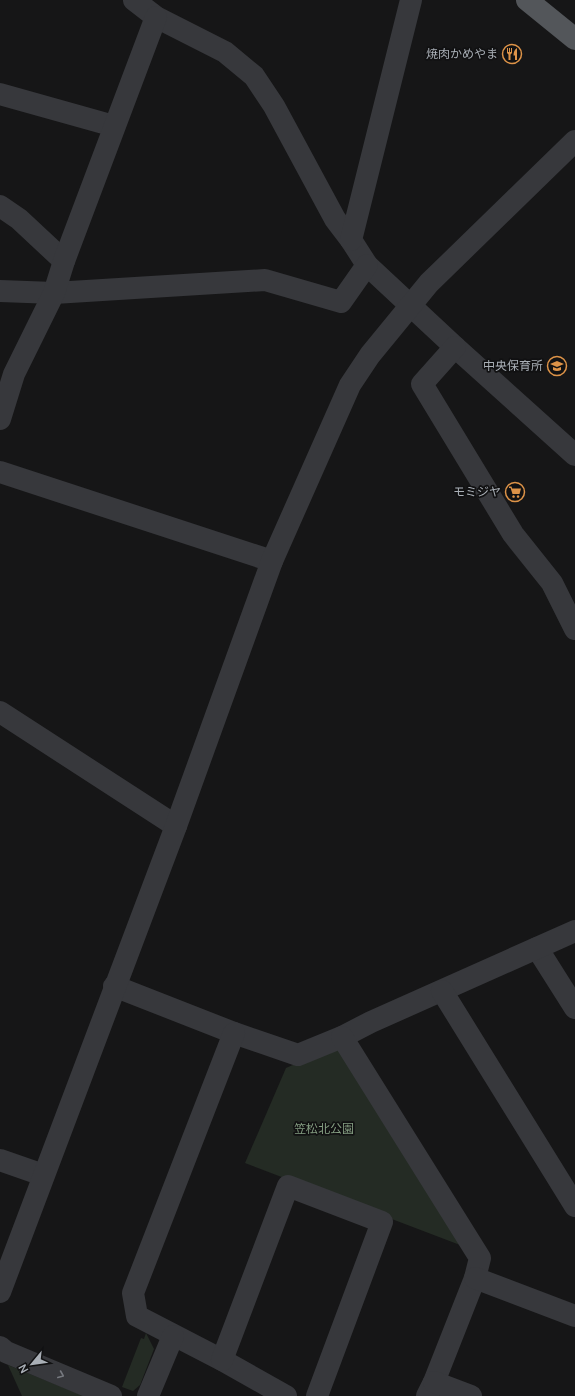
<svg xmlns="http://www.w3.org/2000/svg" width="575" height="1396" font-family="Manrope,'Noto Sans JP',sans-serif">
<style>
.green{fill:#242b24}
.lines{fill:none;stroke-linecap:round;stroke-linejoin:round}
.minor{stroke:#37383c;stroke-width:22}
.tertiary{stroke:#37383c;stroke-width:22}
.primary{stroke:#53565a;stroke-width:22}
.oneway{stroke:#76797f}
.labels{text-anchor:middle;stroke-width:3.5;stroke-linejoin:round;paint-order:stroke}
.poi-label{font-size:12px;fill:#a9afb6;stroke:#111112;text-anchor:end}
.park-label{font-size:12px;fill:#859e82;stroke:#111112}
</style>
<rect width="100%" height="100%" fill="#161617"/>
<!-- green -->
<g class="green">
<path d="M342,1043L460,1245L245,1163L286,1068Z"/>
<path d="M146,1333L154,1349L140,1385L133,1391L122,1387L141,1338L144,1339Z"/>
<path d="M8,1365L84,1396H22Z"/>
</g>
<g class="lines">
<!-- minor -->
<g class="minor">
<path d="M134,0L156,17L225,52L254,76L274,106L335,219L351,240L367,265L455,347L575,455"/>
<path d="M0,94L114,126"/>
<path d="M0,206L19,219L64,261"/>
<path d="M351,240L411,0"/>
<path d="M0,291L54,293L265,280L341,302L367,265"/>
<path d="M455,347L422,384L513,534L552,583L575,629"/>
<path d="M0,419L14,374L54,293L64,261L156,17"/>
<path d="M0,472L272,561"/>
<path d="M0,712L176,826"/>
<path d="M537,948L575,1008"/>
<path d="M114,986L234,1033L298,1055L342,1037L371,1022L575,931"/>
<path d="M442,991L575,1206"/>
<path d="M234,1033L133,1293L137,1316L222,1360L286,1396"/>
<path d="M342,1037L480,1258L475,1278L434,1382L427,1396"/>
<path d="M0,1160L43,1175"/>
<path d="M475,1278L575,1316"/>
<path d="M0,1347L6,1352L111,1396"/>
<path d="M222,1360L288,1186L382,1222L317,1396"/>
<path d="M434,1382L471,1396"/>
<path d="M148,1396L173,1336"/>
</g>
<!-- tertiary -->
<path class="tertiary" d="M0,1292L176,826L272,561L350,385L370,355L429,283L575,141"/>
<!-- primary -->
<path class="primary" d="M527,0L575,39"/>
</g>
<!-- one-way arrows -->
<defs><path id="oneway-chevron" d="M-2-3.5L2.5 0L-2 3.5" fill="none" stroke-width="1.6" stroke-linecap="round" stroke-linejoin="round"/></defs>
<use class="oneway" href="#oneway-chevron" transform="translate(61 1375) rotate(23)"/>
<!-- icons -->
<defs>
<symbol id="restaurant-ring" viewBox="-11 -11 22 22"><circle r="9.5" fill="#111112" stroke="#dd9348" stroke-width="1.5"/><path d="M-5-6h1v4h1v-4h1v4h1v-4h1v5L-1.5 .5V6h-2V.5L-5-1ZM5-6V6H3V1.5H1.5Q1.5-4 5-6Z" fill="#dd9348"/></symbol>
<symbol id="school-ring" viewBox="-11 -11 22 22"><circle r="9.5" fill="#111112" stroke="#dd9348" stroke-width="1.5"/><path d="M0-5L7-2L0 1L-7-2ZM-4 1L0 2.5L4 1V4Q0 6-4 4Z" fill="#dd9348"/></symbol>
<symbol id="supermarket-ring" viewBox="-11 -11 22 22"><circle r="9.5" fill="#111112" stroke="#dd9348" stroke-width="1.5"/><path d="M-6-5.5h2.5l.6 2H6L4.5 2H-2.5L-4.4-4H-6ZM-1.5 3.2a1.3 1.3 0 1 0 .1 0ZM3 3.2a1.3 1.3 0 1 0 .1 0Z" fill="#dd9348"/></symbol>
</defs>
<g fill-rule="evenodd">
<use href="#restaurant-ring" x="501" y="43" width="22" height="22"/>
<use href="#school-ring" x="546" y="355" width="22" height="22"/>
<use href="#supermarket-ring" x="504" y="481" width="22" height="22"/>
</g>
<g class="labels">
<!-- poi labels -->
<g class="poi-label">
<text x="498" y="58">焼肉かめやま</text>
<text x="543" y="370">中央保育所</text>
<text x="501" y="496">モミジヤ</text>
</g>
<!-- park labels -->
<g class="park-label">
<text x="324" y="1133">笠松北公園</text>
</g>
</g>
<!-- north arrow -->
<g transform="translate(32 1364) rotate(241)" stroke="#111112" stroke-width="3" paint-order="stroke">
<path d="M0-3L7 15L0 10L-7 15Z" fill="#a9afb6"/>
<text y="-6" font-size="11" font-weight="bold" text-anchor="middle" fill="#a9afb6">N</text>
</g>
</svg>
